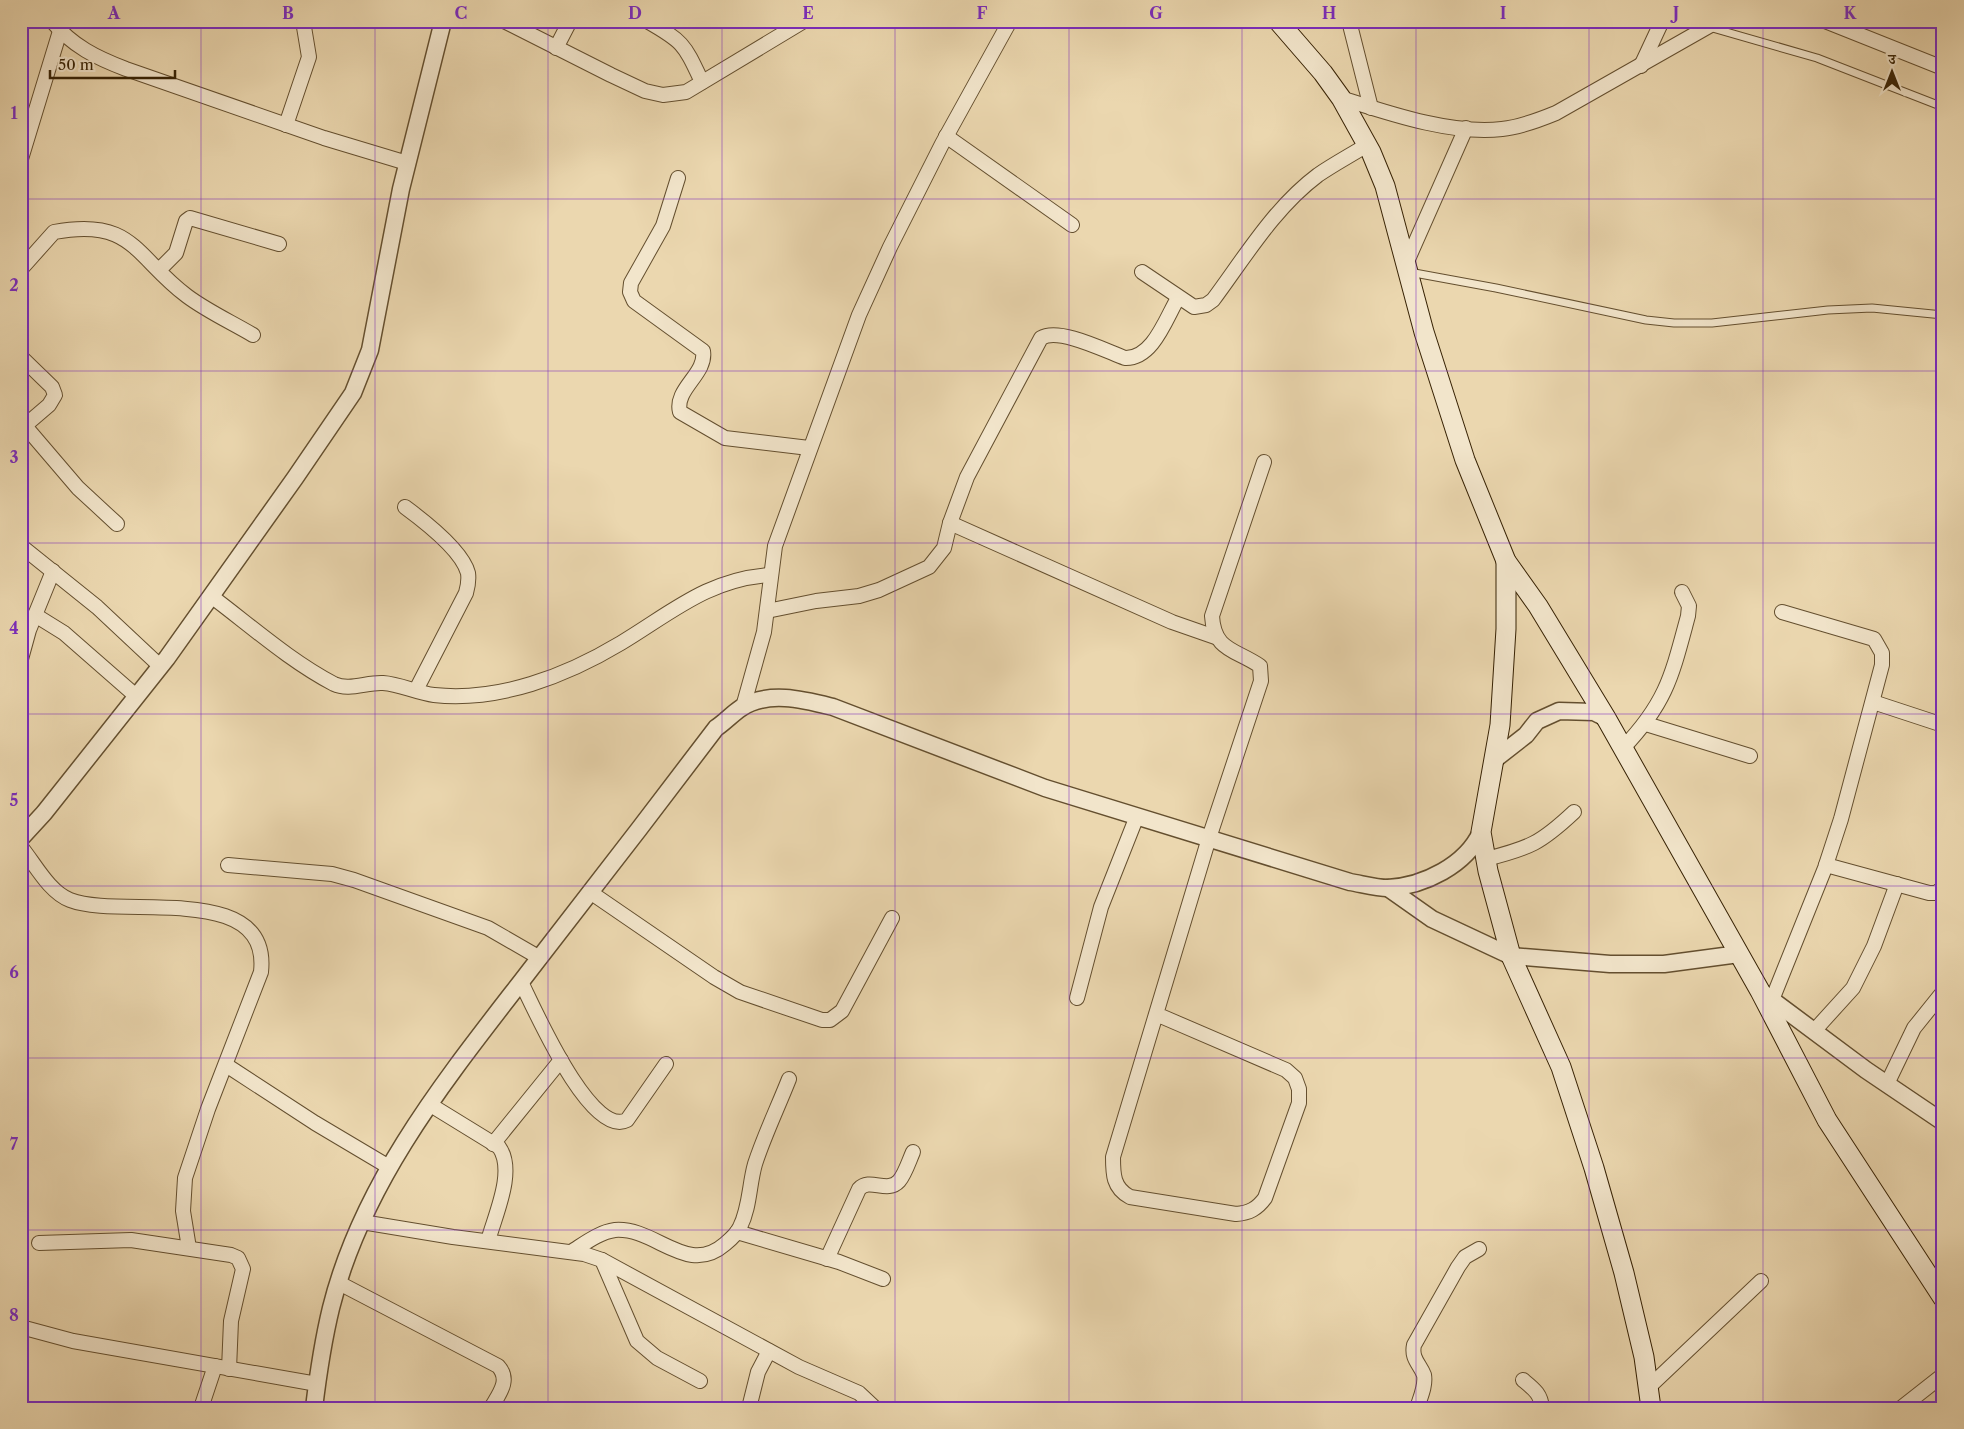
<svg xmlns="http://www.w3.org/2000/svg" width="1964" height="1429" font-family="'Libre Caslon Text','Noto Serif Devanagari',serif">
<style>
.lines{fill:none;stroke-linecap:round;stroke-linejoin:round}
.service-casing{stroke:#644f2f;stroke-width:9}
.minor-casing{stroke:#644f2f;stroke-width:16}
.tertiary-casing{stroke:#644f2f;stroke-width:19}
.secondary-casing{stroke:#372204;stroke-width:21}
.service{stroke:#f2e5cb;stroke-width:7}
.minor{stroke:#f2e5cb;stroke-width:14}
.tertiary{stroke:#f2e5cb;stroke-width:16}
.secondary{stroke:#f2e5cb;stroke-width:19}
.grid{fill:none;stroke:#7b2cbf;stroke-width:1;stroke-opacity:0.55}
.neatline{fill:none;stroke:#7b2cbf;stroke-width:2}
.grid-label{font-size:16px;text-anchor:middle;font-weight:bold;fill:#7b2cbf}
</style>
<rect width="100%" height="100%" fill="#ebd7af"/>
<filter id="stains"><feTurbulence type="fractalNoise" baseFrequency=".004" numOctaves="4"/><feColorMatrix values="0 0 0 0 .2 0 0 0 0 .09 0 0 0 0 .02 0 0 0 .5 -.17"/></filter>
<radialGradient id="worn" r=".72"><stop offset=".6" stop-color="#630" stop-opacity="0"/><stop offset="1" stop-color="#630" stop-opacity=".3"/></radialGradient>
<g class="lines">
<defs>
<g id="service">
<path d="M1709,27L1817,58L1943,107"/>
<path d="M1409,272L1496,288L1646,320L1674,323H1712L1828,310L1872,308L1943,315"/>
</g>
<g id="minor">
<path d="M52,21C72,46 97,58 126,69L324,138L407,163"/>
<path d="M504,21L611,75L645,91L663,95L686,92L804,21"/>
<path d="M647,21C684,42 684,44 702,82"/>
<path d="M1349,21L1371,108"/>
<path d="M1825,21L1943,68"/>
<path d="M556,48L570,21"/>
<path d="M1641,66L1662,21"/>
<path d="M1341,98C1388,113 1452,135 1502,129C1521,127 1539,120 1556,113L1718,21"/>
<path d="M286,125L309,57L303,21"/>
<path d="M946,136L1072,225"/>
<path d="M21,159L60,31"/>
<path d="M678,178L663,226L631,283L630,292L634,301L703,351C707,374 674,389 680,412L725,438L809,448"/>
<path d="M1405,266L1466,128"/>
<path d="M21,269L54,232C133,217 135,257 187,296C207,311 231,322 253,335"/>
<path d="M159,270L176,253L186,221L190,218L279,244"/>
<path d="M1142,272L1194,307L1206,305L1213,300C1245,257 1274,208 1318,175C1334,164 1351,155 1367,145"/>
<path d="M21,357L52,387L55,395L49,405L21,429"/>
<path d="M25,426L78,488L117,524"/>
<path d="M405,507C424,521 462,550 468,573C469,580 468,586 466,593L416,690"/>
<path d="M950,523L1172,622L1215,637"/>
<path d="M21,546L97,607L160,666"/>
<path d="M211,596C251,626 290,661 334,684C349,691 367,682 383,683C400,684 417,693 434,695C499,702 566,676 621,643C671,613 708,579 770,575"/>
<path d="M767,611L816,601L859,596L879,590L929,567L944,548L950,523L967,477L1041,338C1059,327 1106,351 1125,358C1153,359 1166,318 1178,298"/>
<path d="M35,615L64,633L136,696"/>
<path d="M21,659L29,630L53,571"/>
<path d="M1873,702L1943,725"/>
<path d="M743,707L764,632L775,546L859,315L890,247L942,144L1010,21"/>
<path d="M1646,724L1750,756"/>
<path d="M1623,748C1667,702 1672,675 1688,616L1689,606L1682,592"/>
<path d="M21,847C35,864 49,892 70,900C121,920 271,880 261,972L208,1109L185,1178L183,1211L189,1248"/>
<path d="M1486,859C1530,848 1541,843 1574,812"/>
<path d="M228,865L332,874L354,880L488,928L540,958"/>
<path d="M1826,865L1929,893H1936L1943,888"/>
<path d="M590,892L714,977L740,992L822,1020H830L842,1011L892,918"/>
<path d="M521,982C534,1008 591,1139 627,1120L666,1064"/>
<path d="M1077,998L1101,907L1137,816"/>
<path d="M1772,1000L1825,868L1841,819L1882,665V653L1874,639L1782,612"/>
<path d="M1156,1014L1286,1070L1295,1078L1299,1089V1103L1265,1198C1257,1209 1249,1213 1236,1214L1130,1197C1113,1188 1113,1174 1113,1157L1209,838L1261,681L1260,666C1235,649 1214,651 1212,616L1264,462"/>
<path d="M1814,1031L1853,988L1874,946L1897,884"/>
<path d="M226,1065L315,1123L389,1167"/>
<path d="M1887,1084L1914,1028L1943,992"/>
<path d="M429,1104L499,1147C516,1171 495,1215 488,1241"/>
<path d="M493,1144L561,1060"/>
<path d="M362,1222L453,1237L584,1254L602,1260L799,1367L859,1393L875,1408"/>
<path d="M737,1232L839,1262L883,1279"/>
<path d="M39,1243L131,1240L231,1255L238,1258L243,1269L231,1321L229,1369"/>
<path d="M571,1252C584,1244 599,1232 615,1230C656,1227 687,1277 725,1244C731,1239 737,1234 740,1227C750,1207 749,1185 755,1164C764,1136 778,1107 789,1079"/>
<path d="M827,1259L859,1189C870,1177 887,1194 899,1181C905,1174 909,1161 913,1152"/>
<path d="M602,1260L637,1341L657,1358L700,1381"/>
<path d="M339,1283L498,1366C511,1380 499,1394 491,1408"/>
<path d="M21,1327L73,1341L317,1384"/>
<path d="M1523,1380C1534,1389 1541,1394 1542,1408"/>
<path d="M1649,1387L1761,1281"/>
<path d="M201,1408L215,1366"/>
<path d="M749,1408L758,1372L769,1351"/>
<path d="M1417,1408C1420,1398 1426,1386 1424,1375C1420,1364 1411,1359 1414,1345L1458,1267L1465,1257L1479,1249"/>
<path d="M1901,1408L1943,1375"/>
</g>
<g id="tertiary">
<path d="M1494,760L1526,735L1537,721L1559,711L1594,712L1606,718"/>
<path d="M21,838L44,813L167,658L295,478L353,393L370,350L401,189L443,21"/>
<path d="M1388,888L1432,919L1511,956L1610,964H1664L1739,954"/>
<path d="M1760,991L1866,1070L1943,1122"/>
<path d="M314,1408C318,1375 323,1341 331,1308C364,1175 455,1068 537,961C597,884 657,806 716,728C725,722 732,714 741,708C768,690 805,700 833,707L1045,788L1350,882C1362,884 1376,888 1388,888C1424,886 1466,865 1481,832"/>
</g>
<g id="secondary">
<path d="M1278,21L1323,73L1341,98L1371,152L1385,186L1424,332L1465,460L1506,561L1538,606L1606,718L1760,991L1827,1120L1943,1298"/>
<path d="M1506,561V629L1500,725L1481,832L1488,871L1511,956L1561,1067L1594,1168L1624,1273L1644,1357L1651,1408"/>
</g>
</defs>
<!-- service casing -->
<use href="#service" class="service-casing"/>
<!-- minor casing -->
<use href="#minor" class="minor-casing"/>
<!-- tertiary casing -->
<use href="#tertiary" class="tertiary-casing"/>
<!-- secondary casing -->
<use href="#secondary" class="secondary-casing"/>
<!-- service -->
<use href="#service" class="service"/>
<!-- minor -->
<use href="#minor" class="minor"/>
<!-- tertiary -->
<use href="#tertiary" class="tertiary"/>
<!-- secondary -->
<use href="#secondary" class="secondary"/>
</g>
<!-- grid -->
<path class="grid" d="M201,21V1408M375,21V1408M548,21V1408M722,21V1408M895,21V1408M1069,21V1408M1242,21V1408M1416,21V1408M1589,21V1408M1763,21V1408M21,199H1943M21,371H1943M21,543H1943M21,714H1943M21,886H1943M21,1058H1943M21,1230H1943"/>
<!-- margin -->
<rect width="1964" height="1429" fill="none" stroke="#ebd7af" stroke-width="55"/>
<!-- north arrow -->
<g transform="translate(1892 72)" stroke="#f2e5cb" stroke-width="4" paint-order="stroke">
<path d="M0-4L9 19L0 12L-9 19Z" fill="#372204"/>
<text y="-8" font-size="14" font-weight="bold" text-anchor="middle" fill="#372204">उ</text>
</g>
<!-- scale -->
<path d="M50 70v8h125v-8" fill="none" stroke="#372204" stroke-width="2.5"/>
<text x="58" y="70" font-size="15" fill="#372204" stroke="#f2e5cb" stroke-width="4" paint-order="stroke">50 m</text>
<rect x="28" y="28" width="1908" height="1374" class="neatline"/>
<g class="grid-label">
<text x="114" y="19">A</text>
<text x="288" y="19">B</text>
<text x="461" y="19">C</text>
<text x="635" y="19">D</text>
<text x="808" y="19">E</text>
<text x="982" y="19">F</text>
<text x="1156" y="19">G</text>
<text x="1329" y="19">H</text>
<text x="1503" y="19">I</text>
<text x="1676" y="19">J</text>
<text x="1850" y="19">K</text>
<text x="14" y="119">1</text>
<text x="14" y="291">2</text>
<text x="14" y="463">3</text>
<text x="14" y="634">4</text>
<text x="14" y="806">5</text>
<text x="14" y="978">6</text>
<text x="14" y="1150">7</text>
<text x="14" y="1321">8</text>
</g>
<rect width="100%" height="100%" filter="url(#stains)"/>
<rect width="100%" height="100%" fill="url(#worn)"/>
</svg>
